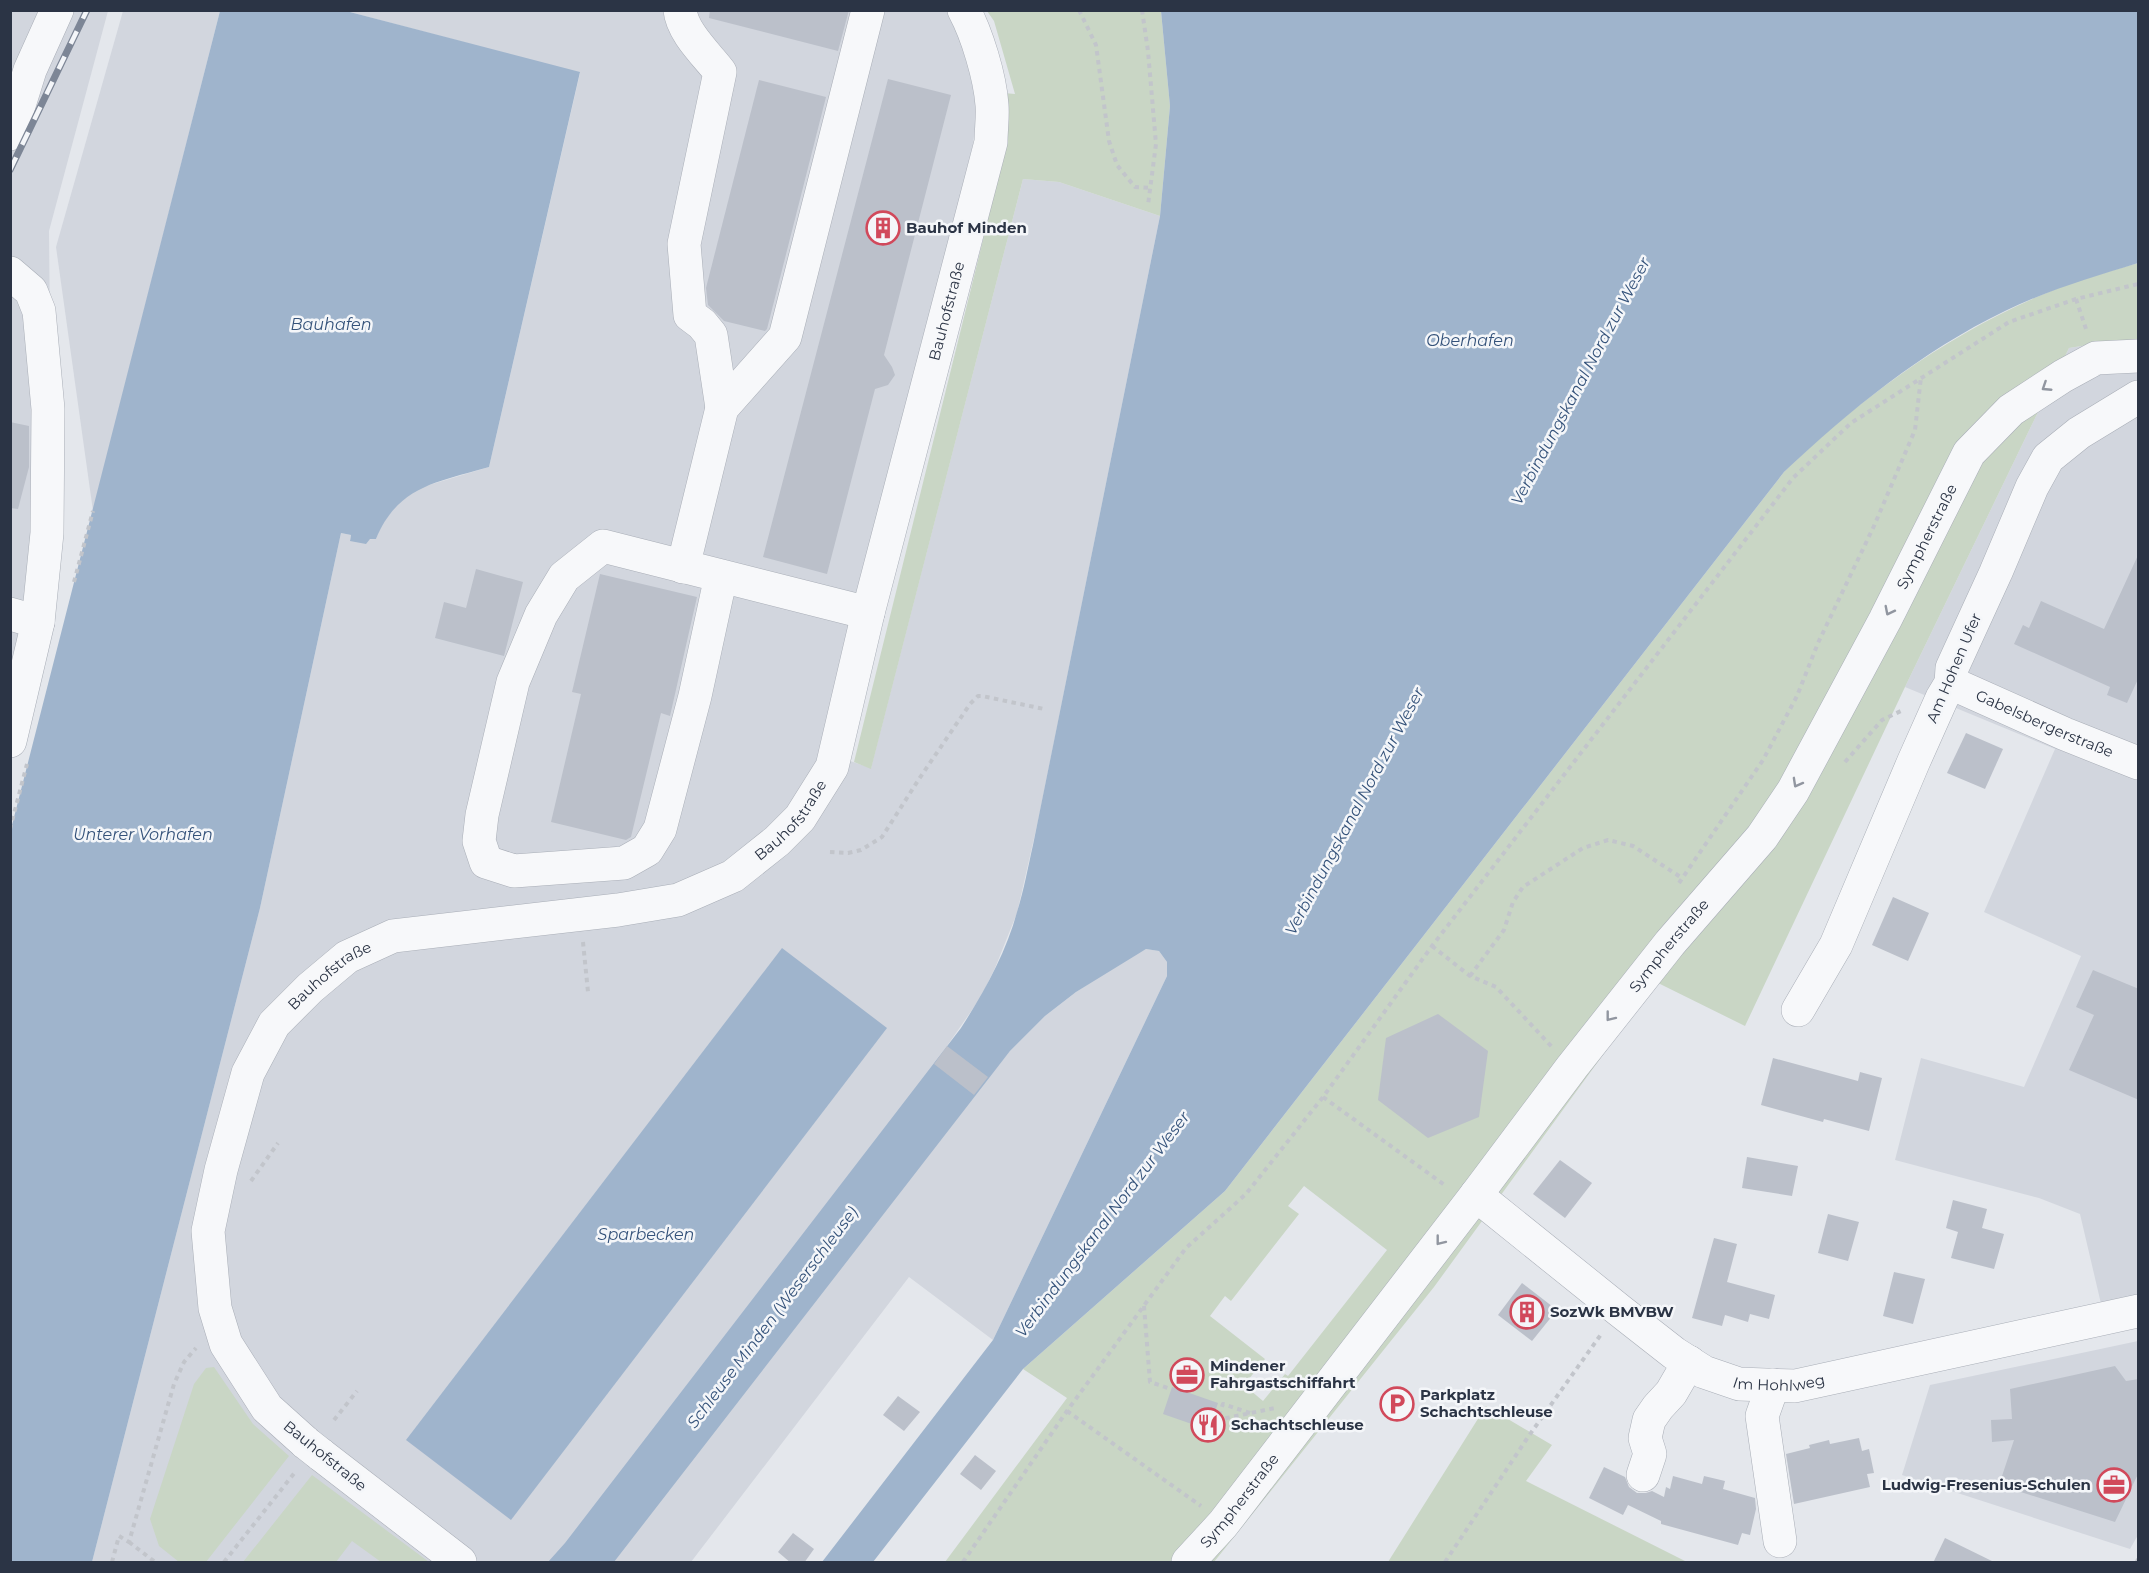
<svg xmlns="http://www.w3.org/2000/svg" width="2149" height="1573" font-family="Montserrat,sans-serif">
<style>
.built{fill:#d2d6de}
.green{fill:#c9d6c5;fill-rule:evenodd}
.water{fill:#9fb4cc}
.building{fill:#bbc0ca}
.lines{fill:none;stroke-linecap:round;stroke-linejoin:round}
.minor-casing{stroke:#a9aeb7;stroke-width:34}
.path{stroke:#c2c5cb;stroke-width:4;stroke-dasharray:4.5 4.5;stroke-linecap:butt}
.minor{stroke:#f7f8fa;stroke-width:33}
.rail-casing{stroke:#7d8696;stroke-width:7}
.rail{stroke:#f4f6f9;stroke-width:4.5;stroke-dasharray:14;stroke-linecap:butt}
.minor-bridge-casing{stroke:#a9aeb7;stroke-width:34;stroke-linecap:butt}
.minor-bridge{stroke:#f7f8fa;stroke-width:33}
.oneway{stroke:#9196a0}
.labels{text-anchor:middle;stroke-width:5;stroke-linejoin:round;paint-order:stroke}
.poi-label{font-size:15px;font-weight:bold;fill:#2b3445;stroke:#f4f6f9;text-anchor:start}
.street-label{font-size:15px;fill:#2b3445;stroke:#f4f6f9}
.water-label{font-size:16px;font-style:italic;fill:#34527a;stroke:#f4f6f9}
</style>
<rect width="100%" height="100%" fill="#e4e7ec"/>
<!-- built -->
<g class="built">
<path d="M11,11H108L49,231L52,552L11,712Z"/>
<path d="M123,11H220L93,511L56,247Z"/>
<path d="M346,11H952L962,27L978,107L973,144L826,753L871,768L1023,179L1059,182L1160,216L1038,821L1017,913L995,968L981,997L940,1056L981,1087L1010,1051L1045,1016L1076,992L1128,958L1146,949L1159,951L1167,962V976L993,1340L909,1277L691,1562H92L260,908L341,533L351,535L350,540L376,539L382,524L397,504L419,488L489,467L580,73Z"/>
<path d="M2138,340V1301L2102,1308L2080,1214L2039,1198L1895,1160L1921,1058L2024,1087L2081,956L1984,912L2055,749L1905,687L2069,348L2112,341Z"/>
<path d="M2138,1341V1535L2130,1549L1902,1475L1930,1385Z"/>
</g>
<!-- green -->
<g class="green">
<path d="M987,11H1161L1170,106L1160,216L1059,182L1023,179L871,769L854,762L984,236L1003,142L1004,93L1015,94L994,21Z"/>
<path d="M2138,263V340L2112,341L2069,348L1905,687L1745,1026L1656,982L1434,1287L1214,1562H945L1067,1398L1023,1369L1225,1191L1784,472C1862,396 1953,330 2056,289C2082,279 2111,271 2138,263ZM1304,1186L1387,1250L1288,1376L1285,1374L1263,1401L1244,1385L1265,1359L1210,1316L1225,1296L1231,1301L1299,1214L1288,1206Z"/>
<path d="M214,1367L253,1424L289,1456L206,1562H179L159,1546L150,1519L194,1384L206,1368Z"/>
<path d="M1486,1406L1552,1445L1526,1481L1687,1562H1388Z"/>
<path d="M312,1475L429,1562H381L352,1541L336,1562H243Z"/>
</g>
<!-- water -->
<g class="water">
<path d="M220,11H346L580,72L489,467C439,482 398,485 376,539H370L366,544L350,541L351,535L341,533L260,908L92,1562H11V829Z"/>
<path d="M1161,11H2138V263C2093,277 2048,290 2005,311C1922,351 1850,410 1784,472L1225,1191L1023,1369L873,1562H822L993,1340L1167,976V962L1159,951L1146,949L1076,992L1045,1016L1010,1051L614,1562H548L565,1543L961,1028C984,992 1006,953 1017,912C1024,890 1028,867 1033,845L1160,216L1170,106Z"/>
<path d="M782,948L887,1028L511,1520L406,1440Z"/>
</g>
<!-- building -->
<g class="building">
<path d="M710,10H849L838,51L709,18Z"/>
<path d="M888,79L951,95L884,355L892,367L895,375L888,385L875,389L827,574L763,557Z"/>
<path d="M759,80L826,97L767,329L765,331L724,321L708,305L706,288Z"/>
<path d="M10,422L29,426V467L18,509L10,508Z"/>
<path d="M2139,553V677L2127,703L2107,695L2110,687L2014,644L2023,625L2029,628L2041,601L2104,629Z"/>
<path d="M476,569L523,582L504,656L435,638L444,602L466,608Z"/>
<path d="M600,574L697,597L670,716L661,713L631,837L626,840L551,822L581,694L572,692Z"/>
<path d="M1966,733L2003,749L1985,789L1947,773Z"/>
<path d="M1893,897L1929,913L1908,961L1872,945Z"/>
<path d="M2093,970L2139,989V1100L2069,1070L2094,1015L2076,1007Z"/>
<path d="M1438,1014L1488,1051L1479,1117L1428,1138L1378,1100L1386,1038Z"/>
<path d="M947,1046L988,1077L974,1095L934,1064Z"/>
<path d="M1773,1058L1858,1081L1860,1072L1882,1078L1869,1131L1824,1119L1823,1122L1761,1105Z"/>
<path d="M1747,1157L1798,1166L1792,1196L1742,1188Z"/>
<path d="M1560,1160L1592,1183L1565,1218L1533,1194Z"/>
<path d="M1953,1200L1987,1209L1982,1228L2004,1234L1994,1269L1951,1258L1958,1232L1946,1228Z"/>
<path d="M1828,1214L1859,1222L1848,1261L1818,1253Z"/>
<path d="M1714,1238L1737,1244L1727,1282L1775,1295L1769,1319L1750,1314L1748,1322L1725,1315L1722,1326L1692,1318Z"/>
<path d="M1894,1272L1925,1279L1913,1324L1883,1316Z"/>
<path d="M1522,1283L1557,1310L1532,1341L1498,1315Z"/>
<path d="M2115,1366L2126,1381L2139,1379V1472L2115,1522L1999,1485L2014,1440L1992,1442L1991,1420L2012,1419L2010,1389Z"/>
<path d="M1172,1387L1218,1403L1209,1430L1163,1414Z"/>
<path d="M898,1396L920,1412L904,1431L883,1415Z"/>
<path d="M1859,1438L1862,1451L1869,1449L1874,1473L1867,1474L1870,1487L1794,1504L1786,1454L1810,1448L1809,1445L1829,1440L1830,1444Z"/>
<path d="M975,1455L996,1471L981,1490L960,1474Z"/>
<path d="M1604,1467L1625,1477L1629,1487L1637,1493H1646L1652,1491L1664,1497L1666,1487L1670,1489L1673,1476L1702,1484L1704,1476L1725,1481L1723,1489L1755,1498L1756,1509L1750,1535L1742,1533L1738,1545L1661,1524V1521L1628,1505L1623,1515L1589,1498Z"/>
<path d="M793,1533L814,1549L804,1563H791L778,1552Z"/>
<path d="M1945,1538L1996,1563H1933Z"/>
</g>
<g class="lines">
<defs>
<g id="minor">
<path d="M680,10C682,32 707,55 720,72L684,244L690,315L702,324L711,335L722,408"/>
<path d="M10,134L30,70L57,10"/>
<path d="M10,273L31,291L39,311L48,409L47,533L38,622L10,741"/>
<path d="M683,567L722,408L785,337L868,10"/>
<path d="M721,576L695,696L660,829L647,850L624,863L514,871L486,862L479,841L482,815L513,682L541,615L564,577L603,546L868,613"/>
<path d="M10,614L38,622"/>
<path id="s1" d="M1951,683L2065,734L2138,763"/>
<path d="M1798,1010L1836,945L1913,763L1942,698L1951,683L1952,668L1996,572L2032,487L2048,458L2079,433L2138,397"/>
<path id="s2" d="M1476,1195L1619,1310L1674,1353L1704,1372L1739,1384L1795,1386L2138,1311"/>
<path d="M1773,1385L1762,1416L1780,1541"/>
<path id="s3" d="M306,1443L267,1408L226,1344L215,1308L208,1231L221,1170L248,1073L274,1024L310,988L347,957L393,936L618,910L678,900L733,876L777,841L800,818L832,767L868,613L991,142C991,130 993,117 992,105C990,77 977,34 964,10"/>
<path d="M320,1454L460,1562"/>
<path d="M1643,1475L1650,1454L1645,1438L1649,1420L1658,1407L1671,1393L1689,1362"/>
<path id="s4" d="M1188,1562L1223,1524L1476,1195L1572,1067L1670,943L1762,837L1793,791L1885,620L1969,453L2011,410L2063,376L2096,358L2138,356"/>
</g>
</defs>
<!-- minor casing -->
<use href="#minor" class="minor-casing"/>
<!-- path -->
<g class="path">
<path d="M1079,10L1096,45L1109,141L1117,165L1135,187L1150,188"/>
<path d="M1142,10L1148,51L1156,144L1148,205"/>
<path d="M2076,299L2087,332"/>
<path d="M74,582L93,511"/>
<path d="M1845,762L1882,720L1903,710"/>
<path d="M10,829L27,764"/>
<path d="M830,852L848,853L861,850L882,837L919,779L970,704L978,696H982L1044,709"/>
<path d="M1679,883L1763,760L1797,696L1818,643L1874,526L1915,430L1921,377"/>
<path d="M583,942L588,992"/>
<path d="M1432,946L1470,976L1496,987L1552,1047"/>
<path d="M1470,976L1504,930L1513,902L1523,887L1583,848L1608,840L1633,846L1682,878"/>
<path d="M1323,1097L1446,1186"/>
<path d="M251,1181L278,1143"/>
<path d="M1144,1306L1150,1382L1171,1389"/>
<path d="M1067,1411L1201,1506"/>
<path d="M1250,1413L1223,1404L1217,1420L1275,1408"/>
<path d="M334,1420L357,1391"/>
<path d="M129,1542L155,1562"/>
<path d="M112,1562L119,1536L129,1542L174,1384L184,1362L196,1348"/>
<path d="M224,1562L296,1471"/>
<path d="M963,1562L1067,1411L1186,1248L1246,1194L1323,1097L1432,946L1793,478L1851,423L2009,322L2076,299L2138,284"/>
<path d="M1445,1562L1528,1437L1602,1333"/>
<path d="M2137,1562L2138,1559"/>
</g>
<!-- minor -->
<use href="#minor" class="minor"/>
<defs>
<path id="rail" d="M10,170L87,10"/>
</defs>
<!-- rail casing -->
<use href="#rail" class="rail-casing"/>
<!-- rail -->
<use href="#rail" class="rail"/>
<defs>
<path id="minor-bridge" d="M306,1443L320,1454"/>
</defs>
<!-- minor-bridge casing -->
<use href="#minor-bridge" class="minor-bridge-casing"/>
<!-- minor-bridge -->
<use href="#minor-bridge" class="minor-bridge"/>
</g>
<!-- one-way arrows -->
<defs><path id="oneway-chevron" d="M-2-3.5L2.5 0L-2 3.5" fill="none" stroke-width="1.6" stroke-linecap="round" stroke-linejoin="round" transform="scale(1.5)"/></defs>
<g class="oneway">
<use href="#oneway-chevron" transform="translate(2046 387) rotate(147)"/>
<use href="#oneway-chevron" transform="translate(1889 611) rotate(117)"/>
<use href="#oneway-chevron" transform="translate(1797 783) rotate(119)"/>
<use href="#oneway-chevron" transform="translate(1610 1017) rotate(128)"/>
<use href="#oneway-chevron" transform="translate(1440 1241) rotate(128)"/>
</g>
<!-- icons -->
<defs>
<symbol id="building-ring" viewBox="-11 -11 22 22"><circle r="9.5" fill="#f4f6f9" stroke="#d1495b" stroke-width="1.5"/><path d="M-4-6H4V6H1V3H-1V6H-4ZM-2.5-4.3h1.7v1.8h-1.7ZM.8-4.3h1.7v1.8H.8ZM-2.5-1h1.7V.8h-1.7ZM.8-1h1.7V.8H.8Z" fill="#d1495b"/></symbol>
<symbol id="office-ring" viewBox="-11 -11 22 22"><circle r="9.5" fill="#f4f6f9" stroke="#d1495b" stroke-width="1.5"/><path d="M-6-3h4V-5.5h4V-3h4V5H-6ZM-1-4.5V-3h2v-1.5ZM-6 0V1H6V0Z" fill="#d1495b"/></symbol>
<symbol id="parking-ring" viewBox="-11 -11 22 22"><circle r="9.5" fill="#f4f6f9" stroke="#d1495b" stroke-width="1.5"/><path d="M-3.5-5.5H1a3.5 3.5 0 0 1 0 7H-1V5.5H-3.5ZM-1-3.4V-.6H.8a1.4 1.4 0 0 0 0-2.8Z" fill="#d1495b"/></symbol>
<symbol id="restaurant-ring" viewBox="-11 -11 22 22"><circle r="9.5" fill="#f4f6f9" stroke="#d1495b" stroke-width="1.5"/><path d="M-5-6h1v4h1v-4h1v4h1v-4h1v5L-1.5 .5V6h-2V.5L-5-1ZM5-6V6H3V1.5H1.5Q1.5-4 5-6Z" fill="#d1495b"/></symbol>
</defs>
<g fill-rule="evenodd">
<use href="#building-ring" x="864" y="209" width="38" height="38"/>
<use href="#building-ring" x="1508" y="1293" width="38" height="38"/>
<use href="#office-ring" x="1168" y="1356" width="38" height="38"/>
<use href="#parking-ring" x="1378" y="1385" width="38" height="38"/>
<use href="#restaurant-ring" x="1189" y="1406" width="38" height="38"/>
<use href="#office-ring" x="2095" y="1466" width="38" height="38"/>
</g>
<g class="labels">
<!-- poi labels -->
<g class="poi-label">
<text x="906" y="233">Bauhof Minden</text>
<text x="1550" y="1317">SozWk BMVBW</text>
<text x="1210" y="1371">Mindener<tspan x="1210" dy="17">Fahrgastschiffahrt</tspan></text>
<text x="1420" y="1400">Parkplatz<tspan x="1420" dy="17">Schachtschleuse</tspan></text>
<text x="1231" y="1430">Schachtschleuse</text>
<text x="2091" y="1490" text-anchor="end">Ludwig-Fresenius-Schulen</text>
</g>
<!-- street labels -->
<g class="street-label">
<text dy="5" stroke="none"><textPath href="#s3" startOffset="1578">Bauhofstraße</textPath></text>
<text dy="5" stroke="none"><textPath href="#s4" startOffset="1268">Sympherstraße</textPath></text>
<text transform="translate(1954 668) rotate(-67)" y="5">Am Hohen Ufer</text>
<text dy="5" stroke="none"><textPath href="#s1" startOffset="102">Gabelsbergerstraße</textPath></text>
<text dy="5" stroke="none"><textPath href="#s3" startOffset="1040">Bauhofstraße</textPath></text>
<text dy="5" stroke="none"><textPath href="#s4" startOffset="782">Sympherstraße</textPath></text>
<text dy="5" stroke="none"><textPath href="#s3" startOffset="536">Bauhofstraße</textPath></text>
<text dy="5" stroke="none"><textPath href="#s2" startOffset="366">Im Hohlweg</textPath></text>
<text transform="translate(325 1456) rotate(39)" y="5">Bauhofstraße</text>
<text dy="5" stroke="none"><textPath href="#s4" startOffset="80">Sympherstraße</textPath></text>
</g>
<!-- water labels -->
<g class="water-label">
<text x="331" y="330">Bauhafen</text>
<text x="1470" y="346">Oberhafen</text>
<text transform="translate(1580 381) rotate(-62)" y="6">Verbindungskanal Nord zur Weser</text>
<text transform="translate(1354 811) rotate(-62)" y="6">Verbindungskanal Nord zur Weser</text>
<text x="143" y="840">Unterer Vorhafen</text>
<text transform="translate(1102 1224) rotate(-53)" y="6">Verbindungskanal Nord zur Weser</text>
<text x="646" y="1240">Sparbecken</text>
<text transform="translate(772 1317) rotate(-53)" y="6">Schleuse Minden (Weserschleuse)</text>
</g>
</g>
<!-- border -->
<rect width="2149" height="1573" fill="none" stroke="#2b3445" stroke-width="24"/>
</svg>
